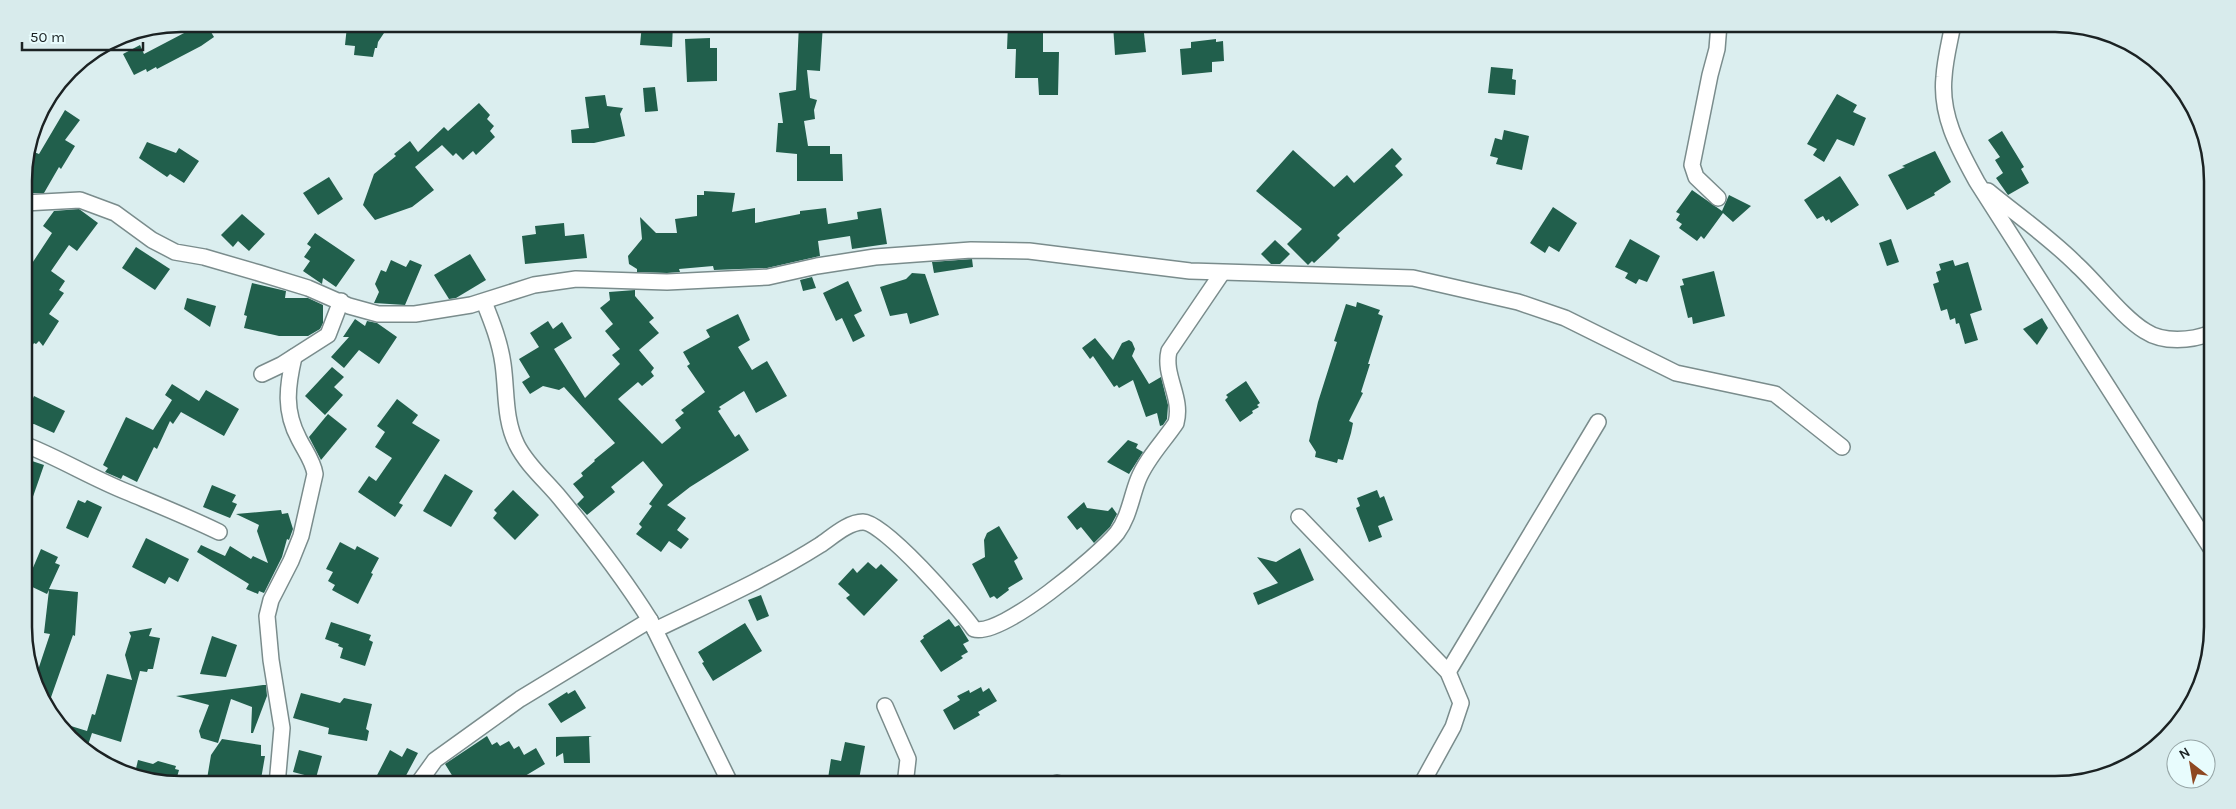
<svg xmlns="http://www.w3.org/2000/svg" width="2236" height="809" font-family="Karla,sans-serif">
<style>
.building{fill:#215f4c}
.lines{fill:none;stroke-linecap:round;stroke-linejoin:round}
.street-casing{stroke:#7a8c8c;stroke-width:18}
.street{stroke:#fff;stroke-width:15}
.rim{fill:none;stroke:#1b2223;stroke-width:2.5}
</style>
<rect width="100%" height="100%" fill="#dbeeef"/>
<!-- building -->
<g class="building">
<path d="M180,24H224L211,32L214,37L201,46L157,69L156,67L147,72L146,69L134,75L123,54L140,45L144,54L186,32Z"/>
<path d="M642,24H673L672,47L640,45Z"/>
<path d="M799,24H823L820,71L807,70L810,98L817,100L814,110L815,119L804,121L808,146H830V154H842L843,181H797V154L776,152L778,123H783L779,93L796,90Z"/>
<path d="M1008,24H1039V26H1043V52H1059L1058,95H1039L1038,78H1015L1016,49H1007Z"/>
<path d="M1113,24H1143L1146,52L1115,55Z"/>
<path d="M347,26L386,30L378,42L377,48H375L373,57L354,55L355,46L345,45Z"/>
<path d="M710,38V48H717V81L687,82L685,39Z"/>
<path d="M1216,39V42L1223,41L1224,61L1212,62V72L1182,75L1180,49L1191,48V42Z"/>
<path d="M1491,67L1513,69L1512,79L1516,80L1515,95L1488,93Z"/>
<path d="M655,87L658,111L645,112L643,88Z"/>
<path d="M1837,94L1857,105L1853,112L1866,118L1854,146L1837,139L1824,162L1813,155L1817,149L1807,144Z"/>
<path d="M605,95L607,106L623,108L620,114L625,136L594,143H572L571,130L589,128L585,97Z"/>
<path d="M479,103L490,115L487,119L494,126L490,131L495,137L476,155L473,151L463,160L456,153L453,156L442,145L415,167L434,190L412,207L375,220L363,205L374,174L396,156L394,154L410,141L418,152L444,127L448,131Z"/>
<path d="M65,110L80,120L65,140L75,146L61,169L59,167L44,193H31L24,190V171L27,160L30,161L34,152L39,154Z"/>
<path d="M1504,130L1529,136L1522,170L1496,164L1498,158L1490,156L1495,138L1502,140Z"/>
<path d="M2002,131L2024,167L2021,169L2029,183L2008,195L1996,178L2003,173L1995,160L2000,157L1988,140Z"/>
<path d="M147,142L176,153L179,148L199,161L184,183L170,174L167,177L139,158Z"/>
<path d="M1392,148L1402,159L1395,166L1403,175L1337,235L1340,238L1329,249L1314,263L1312,261L1308,265L1287,244L1302,229L1256,191L1293,150L1334,187L1347,175L1354,183Z"/>
<path d="M1935,151L1951,182L1934,193L1935,195L1907,210L1888,175L1905,167L1902,166Z"/>
<path d="M1840,176L1859,205L1831,223L1829,219L1826,221L1823,216L1817,219L1804,200Z"/>
<path d="M329,177L343,199L318,215L303,193Z"/>
<path d="M1692,190L1722,211L1729,195L1751,206L1733,222L1723,213L1704,239L1701,236L1697,241L1679,228L1682,224L1676,220L1680,214L1676,212Z"/>
<path d="M704,191L735,193L732,212L755,208V223L800,214V211L826,208L828,224L858,219L857,212L881,208L887,244L852,249L850,236L818,241L820,256L767,268L714,270L713,266L679,269L680,272L667,273L637,272V269L629,264L628,256L642,239L640,217L656,233H677L675,219L697,216V195H704Z"/>
<path d="M1553,207L1577,223L1559,252L1549,246L1545,253L1530,243Z"/>
<path d="M79,209L98,223L77,251L69,245L51,271L65,281L59,290L64,293L49,314L59,321L43,346L39,341L36,344L34,343L25,357V274L52,233L43,226L54,211Z"/>
<path d="M242,214L265,234L249,251L238,241L233,247L221,235Z"/>
<path d="M564,223L565,236L584,234L587,258L525,264L522,236L536,234L535,226Z"/>
<path d="M315,233L355,260L336,287L323,278L322,284L303,271L310,261L304,257L311,247L307,244Z"/>
<path d="M1630,239L1660,256L1647,282L1639,279L1636,284L1625,278L1628,273L1615,267Z"/>
<path d="M1891,239L1899,262L1887,266L1879,243Z"/>
<path d="M1275,240L1290,254L1280,264H1271L1261,254Z"/>
<path d="M136,247L170,269L155,290L122,268Z"/>
<path d="M470,254L486,280L456,298L449,299L434,275Z"/>
<path d="M972,259L973,267L934,273L932,262Z"/>
<path d="M391,260L406,267L410,260L422,265L405,305L374,303L379,292L375,284L381,270L386,272Z"/>
<path d="M1953,260L1955,266L1968,262L1982,310L1970,314L1978,340L1965,344L1959,323L1956,324L1955,318L1950,320L1947,309L1941,311L1933,284L1939,282L1936,272L1941,270L1939,264Z"/>
<path d="M1714,271L1725,316L1693,324L1692,317L1688,318L1680,286L1684,285L1682,279Z"/>
<path d="M912,273L925,274L939,315L910,324L907,313L890,316L880,287L906,279Z"/>
<path d="M812,277L816,288L803,291L800,280Z"/>
<path d="M848,281L862,311L854,315L865,336L853,342L842,318L836,321L823,293Z"/>
<path d="M252,283L286,291L285,298H308L323,305V323L320,329L308,336H279L244,328L247,316L244,315Z"/>
<path d="M635,290V296L654,318L649,322L659,333L639,350L654,368L651,372L654,376L642,386L638,382L618,399L662,444L681,428L675,420L684,413L681,410L705,392L687,366L690,364L683,352L710,337L706,330L738,314L750,340L738,347L752,370L767,361L787,396L756,413L744,391L719,407L721,409L718,411L735,437L739,434L749,450L690,487L667,505L686,518L677,530L689,539L681,549L669,541L661,552L636,534L642,527L639,524L652,506L649,504L663,485L643,461L611,487L615,492L587,515L577,504L584,497L573,484L583,476L581,473L595,461L594,460L615,443L564,387L559,390L543,386L530,394L522,382L530,377L519,359L539,347L530,333L548,321L553,329L562,322L572,338L554,349L585,398L620,364L612,355L620,349L605,331L613,324L600,308L610,300L609,292Z"/>
<path d="M187,298L216,306L210,327L184,309Z"/>
<path d="M1357,302L1380,310L1378,314L1383,316L1368,364H1370L1361,392L1363,393L1349,421L1353,423L1351,433L1343,460L1338,459L1337,463L1315,457L1316,452L1309,441L1318,402L1337,342L1334,341L1346,304L1356,307Z"/>
<path d="M2042,318L2048,328L2037,345L2023,329Z"/>
<path d="M355,319L365,326L367,321L377,323L397,337L379,364L359,350L344,368L331,357L349,337H343Z"/>
<path d="M1095,338L1113,360L1122,343L1129,340L1132,342L1135,349L1132,356L1149,384L1161,377L1168,405L1167,419L1163,425L1160,426L1157,413L1146,417L1133,380L1119,388L1117,385L1114,387L1093,356L1090,359L1082,348Z"/>
<path d="M332,367L344,377L334,387L343,395L325,415L305,396Z"/>
<path d="M1246,381L1260,403L1257,405L1259,407L1252,411L1253,413L1240,422L1225,400L1228,397L1226,395Z"/>
<path d="M172,384L199,401L206,390L239,409L224,436L181,412L173,424L170,421L157,449L154,447L137,482L123,475L121,479L105,472L108,468L103,465L126,417L153,430L172,400L165,395Z"/>
<path d="M34,396L65,411L54,433L34,424L25,425V415Z"/>
<path d="M397,399L418,415L412,423L440,440L399,503L403,505L395,517L358,492L369,476L376,481L392,458L375,447L385,432L377,426Z"/>
<path d="M328,414L347,429L321,460L309,437Z"/>
<path d="M1128,440L1138,444L1136,448L1143,452L1129,474L1107,462Z"/>
<path d="M26,459L44,465L28,511H26Z"/>
<path d="M445,474L473,491L451,527L423,511Z"/>
<path d="M212,485L236,495L232,502L237,504L230,518L203,507Z"/>
<path d="M513,490L539,515L515,540L493,518L497,513L494,510Z"/>
<path d="M1377,490L1380,498L1384,496L1393,520L1378,526L1382,537L1369,542L1356,508L1360,506L1357,498Z"/>
<path d="M78,500L85,503L87,500L102,507L88,538L66,528Z"/>
<path d="M1084,502L1087,508L1108,511L1112,507L1117,514L1110,527L1094,543L1081,527L1077,530L1067,517Z"/>
<path d="M281,510L282,514L288,513L293,529L289,540L287,539L282,557L264,593L259,591L258,594L246,589L249,584L197,552L201,545L225,556L230,546L251,559L253,556L268,563L257,531L259,525L236,514Z"/>
<path d="M999,526L1018,558L1014,561L1023,579L1008,588L1009,590L997,599L994,596L990,598L972,564L985,557L984,540L987,533Z"/>
<path d="M146,538L189,559L178,582L169,577L165,584L132,567Z"/>
<path d="M340,542L355,550L357,546L379,558L371,573L373,574L358,604L332,590L335,585L328,581L333,572L326,569Z"/>
<path d="M1300,548L1314,580L1258,605L1253,593L1278,583L1257,557L1276,562Z"/>
<path d="M41,549L58,557L55,563L60,565L49,589L78,592L75,636L73,635L49,703L36,676L50,634L44,633L49,590L47,594L26,584Z"/>
<path d="M868,562L876,569L881,564L898,580L864,616L846,598L850,595L838,584L853,568L857,573Z"/>
<path d="M761,595L769,616L757,621L748,600Z"/>
<path d="M949,619L955,627L959,625L969,641L963,644L968,652L961,656L963,658L941,672L920,641L924,638L923,636Z"/>
<path d="M331,622L371,635L369,640L373,642L365,666L340,658L343,648L338,646L339,644L325,639Z"/>
<path d="M745,623L762,651L713,681L702,663L704,662L698,652Z"/>
<path d="M152,628L149,636L160,638L153,669H148L147,672L140,671L121,742L92,733L87,748L63,732L58,722L87,731L92,714L95,715L107,674L132,680L125,655L131,636L129,632Z"/>
<path d="M212,636L237,645L226,677L200,674Z"/>
<path d="M263,685H266L267,696L253,733H251L252,707L231,699L218,743L201,738L199,731L209,705L176,696Z"/>
<path d="M981,687L983,692L989,688L997,701L978,712L980,715L954,730L943,710L960,700L957,696L969,690L970,693Z"/>
<path d="M575,690L586,708L561,723L548,704L567,692L568,694Z"/>
<path d="M301,693L340,703L344,698L372,704L366,729L369,731L367,741L328,734L329,728L293,718Z"/>
<path d="M487,736L492,745L497,742L500,746L509,741L514,749L519,746L524,755L536,748L545,764L510,785H458L445,764Z"/>
<path d="M589,736H592L589,737L590,763H564L563,753L556,757V737Z"/>
<path d="M222,739L261,745V756H265L260,785H206L211,755Z"/>
<path d="M845,742L865,746L858,785H827L831,759L841,761Z"/>
<path d="M407,748L418,753L401,785H372L390,750L402,757Z"/>
<path d="M299,750L322,756L316,778L293,772Z"/>
<path d="M138,760L153,764L158,761L176,766L175,769L179,770L175,784L134,777Z"/>
</g>
<g class="lines">
<defs>
<g id="street">
<path d="M1953,24C1950,41 1945,59 1944,77C1940,116 1959,149 1977,182L2212,550"/>
<path d="M1988,191C2017,215 2049,237 2076,264C2097,283 2122,317 2145,331C2163,343 2191,341 2211,333"/>
<path d="M1718,198L1696,177L1692,165L1710,75L1717,49L1719,24"/>
<path d="M24,203L80,200L115,213L152,240L175,252L204,257L259,273L308,288L349,306L378,314H415L471,305L534,285L576,279L667,282L768,277L817,266L875,257L971,250L1029,251L1190,271L1413,278L1518,302L1565,318L1676,373L1775,394L1842,447"/>
<path d="M484,302C492,322 500,342 503,364C507,392 504,419 517,445C527,465 546,481 560,498C592,537 623,577 650,620L731,785"/>
<path d="M262,374L281,365L328,335L341,301"/>
<path d="M26,445C61,459 92,478 127,492C158,505 188,517 219,532"/>
<path d="M1299,517L1448,672L1461,703L1453,727L1421,785"/>
<path d="M655,630C711,603 768,578 820,545C832,537 848,522 863,522C884,522 960,609 974,629C1001,638 1099,555 1117,533C1129,517 1131,498 1138,480C1146,459 1164,441 1176,423C1183,397 1163,376 1169,351L1222,273"/>
<path d="M1448,672L1598,422"/>
<path d="M885,706L908,759L905,785"/>
<path d="M277,785L282,728L271,660L267,616L271,600L291,561L301,536L315,474C313,461 305,451 299,439C284,411 287,387 294,357"/>
<path d="M417,785L435,760L520,699L650,620"/>
<path d="M1057,785V783"/>
</g>
</defs>
<!-- street casing -->
<use href="#street" class="street-casing"/>
<!-- street -->
<use href="#street" class="street"/>
</g>
<!-- crop -->
<path d="M0 0H2236V809H0ZM181 32H2055A149 149 0 0 1 2204 181V627A149 149 0 0 1 2055 776H181A149 149 0 0 1 32 627V181A149 149 0 0 1 181 32Z" fill="#d8ebec" fill-rule="evenodd"/>
<path class="rim" d="M181 32H2055A149 149 0 0 1 2204 181V627A149 149 0 0 1 2055 776H181A149 149 0 0 1 32 627V181A149 149 0 0 1 181 32Z"/>
<!-- north arrow -->
<g transform="translate(2191 764) rotate(329)"><circle r="24" fill="#e8fcfd" stroke="#96a5a6"/>
<path d="M0-4L9 19L0 12L-9 19Z" fill="#8e4822"/>
<text y="-8" font-size="14" font-weight="bold" text-anchor="middle" fill="#1b2223">N</text>
</g>
<!-- scale -->
<path d="M22 42v8h121v-8" fill="none" stroke="#1b2223" stroke-width="2.5"/>
<text x="30" y="42" font-size="15" fill="#1b2223" stroke="#e8fcfd" stroke-width="4" paint-order="stroke">50 m</text>
</svg>
